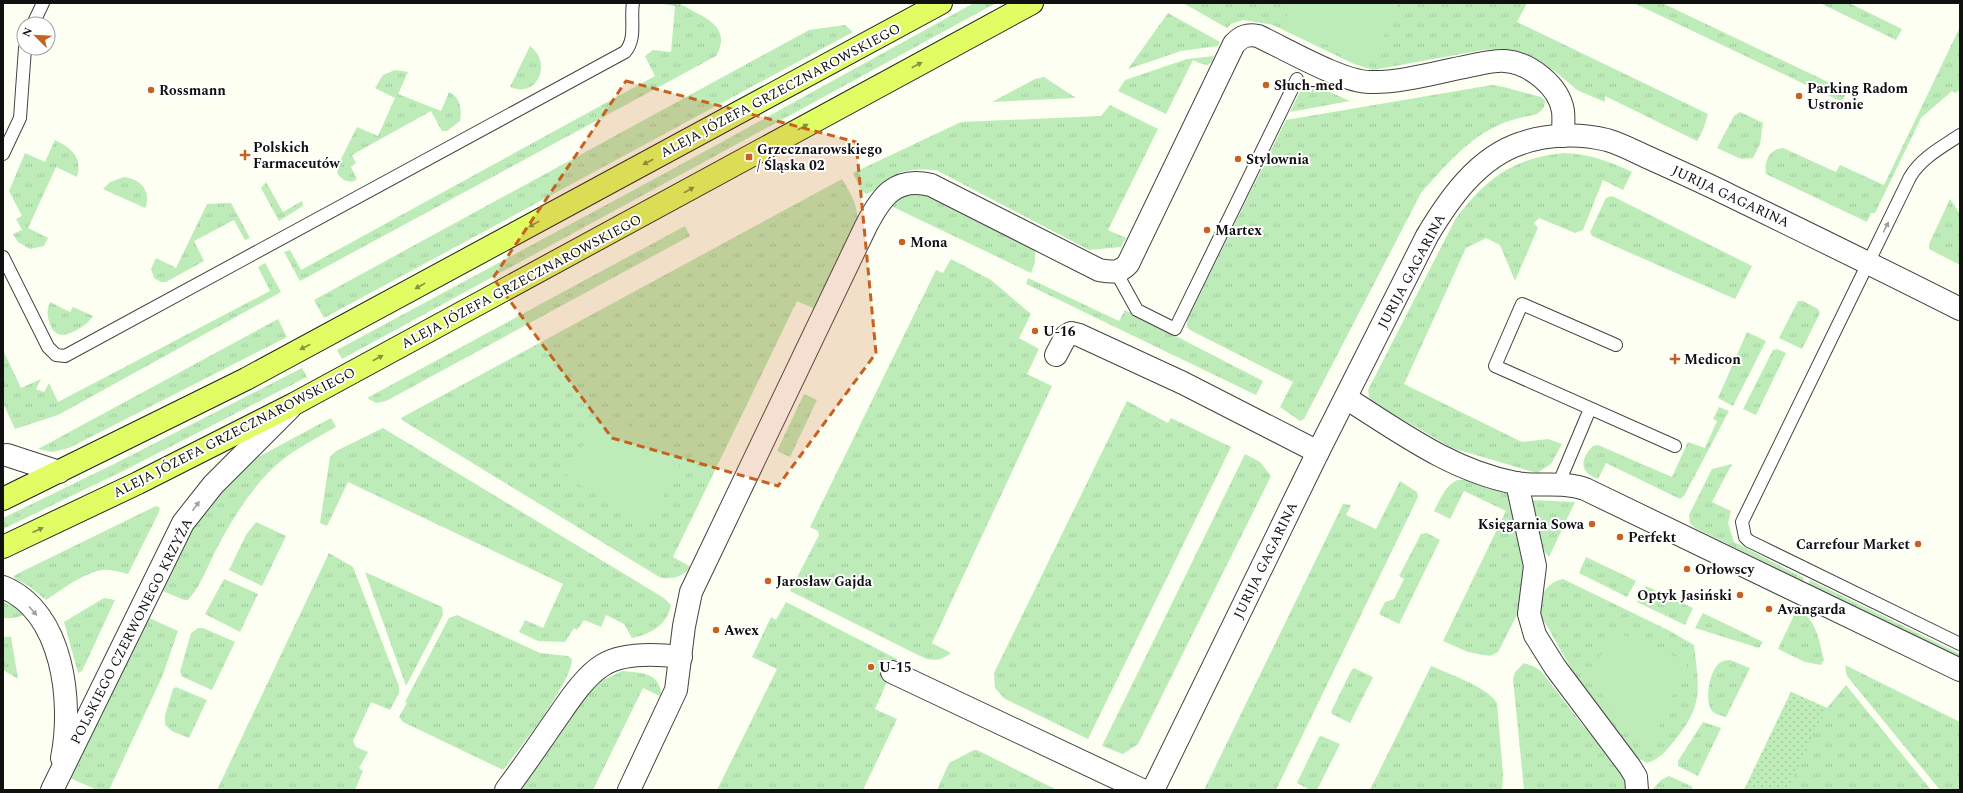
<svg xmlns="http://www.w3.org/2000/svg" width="1963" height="793" font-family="Spectral,serif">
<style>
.grass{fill:url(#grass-tufts)}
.park{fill:#bdecb9}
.garden{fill:url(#garden-dots)}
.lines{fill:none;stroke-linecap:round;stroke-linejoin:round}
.service-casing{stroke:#434343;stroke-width:14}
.minor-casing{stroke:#434343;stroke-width:24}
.tertiary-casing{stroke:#434343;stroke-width:24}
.primary-casing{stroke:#212121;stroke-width:24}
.service{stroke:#fff;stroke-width:12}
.minor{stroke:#fff;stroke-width:22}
.tertiary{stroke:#fff;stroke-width:22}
.primary{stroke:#e0fe63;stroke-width:22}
.oneway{fill:#82933e}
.oneway2{fill:#9f9f9f}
.marked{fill:#c76120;fill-opacity:0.2;stroke:#c76120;stroke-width:3;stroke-dasharray:8 5;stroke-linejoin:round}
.poi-dot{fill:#c76120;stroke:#fff;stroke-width:1.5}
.labels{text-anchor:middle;stroke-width:4;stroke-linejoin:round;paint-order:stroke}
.poi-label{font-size:14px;font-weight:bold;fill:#101010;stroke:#fff;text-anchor:start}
.street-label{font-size:14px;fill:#101010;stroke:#fff}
</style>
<defs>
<pattern id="grass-tufts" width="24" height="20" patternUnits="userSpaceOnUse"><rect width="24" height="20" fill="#bdecb9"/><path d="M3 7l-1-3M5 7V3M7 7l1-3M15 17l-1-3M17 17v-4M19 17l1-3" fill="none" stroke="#a1c99e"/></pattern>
<pattern id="garden-dots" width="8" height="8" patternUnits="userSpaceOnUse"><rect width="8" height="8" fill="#bdecb9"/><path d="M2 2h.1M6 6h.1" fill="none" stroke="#a1c99e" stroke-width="1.8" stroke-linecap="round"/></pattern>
</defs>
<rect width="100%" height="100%" fill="#fcfff2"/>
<!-- grass -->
<g class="grass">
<path d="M657,3C664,3 670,2 676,3C682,4 688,8 693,11C713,21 730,32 716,56L300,281L284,252L290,250L301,270L655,76L645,56L653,50L671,52L675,6Z"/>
<path d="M974,3H996L342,359L337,350L669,171Z"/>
<path d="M1183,3H1527L1517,22L1708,114L1703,130L1697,141L1605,96V102L1577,90L1556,72L1516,52L1501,49L1483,50L1373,70L1354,64L1273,25L1243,20L1231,24L1227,28Z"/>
<path d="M1662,3L1847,91L1842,102L1636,4Z"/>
<path d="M1820,3H1849L1902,29L1896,40Z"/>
<path d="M1168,13L1220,42L1218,46L1181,51L1128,69Z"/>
<path d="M845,25L853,32L324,318L314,300L809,30Z"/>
<path d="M1960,27V90L1955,93L1952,91L1921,118L1875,213H1871L1867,222L1766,174C1764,161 1769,149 1783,148L1836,172L1840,165L1884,185Z"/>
<path d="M530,46C553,63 537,99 510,87Z"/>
<path d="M1214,56C1211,70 1202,64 1193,60L1166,114L1118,91L1125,80L1187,59Z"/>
<path d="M395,70L408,72L398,94L441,111L449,92C461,98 462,110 460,121L447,131H442L431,111L352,155L356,163L351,167L357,179L352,182L344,180L338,175L337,167L357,127L378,136L395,98L375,88L383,75Z"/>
<path d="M1044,77L1076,98L992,102L1035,79Z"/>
<path d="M1305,81L1350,101L1290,112Z"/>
<path d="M1492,85L1504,87L1541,97L1545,100C1545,107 1543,110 1537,114C1525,117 1512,119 1501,124C1468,138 1444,167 1421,193L1304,419L1300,421L1280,407L1293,382L1190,330L1187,327V320L1286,120Z"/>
<path d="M1110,105L1158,129L1108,230L1126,238L1121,247L1089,250L936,170C920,169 904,168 890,178C881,184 876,191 866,194L861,190L853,173L961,122L1101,116Z"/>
<path d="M1740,112L1763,123L1760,144L1753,158L1741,159L1717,148L1734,116Z"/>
<path d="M55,140C71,148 83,157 77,177L56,167L28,228L48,238L44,246L30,249L18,242L13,234L22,230L16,219L22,216L9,191L25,153L45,162Z"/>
<path d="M1564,153C1589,154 1609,161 1632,172L1623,190L1603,180L1583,230L1575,233L1539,218L1534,223L1538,228L1515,281L1500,245L1486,238L1466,248L1404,384L1522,442L1548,439L1562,444L1551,464L1537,473L1452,448L1376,404L1370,400L1368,390L1456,218C1487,178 1513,158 1564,153Z"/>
<path d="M124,177C141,179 152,192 145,208L103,189L110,182Z"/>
<path d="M842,179C850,192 859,206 857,223L817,310L797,301L673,557L691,567C682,577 674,579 661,578L402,420L401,418Z"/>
<path d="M266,182L283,212L302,201L303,206L279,221L261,188Z"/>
<path d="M921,192L1035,249V262L1031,273L891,206L906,193Z"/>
<path d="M1612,196L1752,266L1735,299L1592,236L1590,232L1606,198Z"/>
<path d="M1950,199L1960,214V265L1929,249V244Z"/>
<path d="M231,203L250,238L245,240L234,220L194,241L204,261L166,282H161L154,278L151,269L156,258L176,268L207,204Z"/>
<path d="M685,226L690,236L386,401L376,403L367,398Z"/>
<path d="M951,259L991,280L1031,314L1019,338L1039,349L1027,374L1052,386L932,643L951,653C940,661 933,662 920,656L790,591L819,535L818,531L810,527L936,270L943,273Z"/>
<path d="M265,263L281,292L58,415L15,429L3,403V350L21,388L41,379L36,389L44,392L49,383L58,402L270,291L258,267Z"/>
<path d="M1028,278L1119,321L1125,310L1263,381L1256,395L1026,284Z"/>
<path d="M1798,301H1803L1818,309L1820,313L1802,349L1779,338Z"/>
<path d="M50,302L70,312L73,307L93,316C88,325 64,341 55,332C52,330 50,324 49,321C47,315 47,308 50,302Z"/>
<path d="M278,319L287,337L69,448L52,452L38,449Z"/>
<path d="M1747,332L1766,341L1733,406L1718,398Z"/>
<path d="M1777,349L1786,353L1756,415L1743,409L1773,350Z"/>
<path d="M302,368L307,377L123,471L3,529V518L112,465Z"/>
<path d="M804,394L817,400L790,457L777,451Z"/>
<path d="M1127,401L1168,423L1171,418L1231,447L1088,739L1005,699L995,688L994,673Z"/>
<path d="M1719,407L1729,411L1684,496L1680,499L1606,463L1598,479C1579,472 1580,459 1593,446L1598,445L1672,477L1688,442L1705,448L1717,421L1713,419Z"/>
<path d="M331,418L336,427C321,435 307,443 293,452C259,475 237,511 218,546C208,564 202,585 188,600H184L158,589L189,529L234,476L260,456Z"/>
<path d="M383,428L664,598L671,605C667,625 651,634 632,638L624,624L606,615L601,627L584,620L577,630L574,628L565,642L538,641L519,632L525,620L543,628L563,584L348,482L327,526L320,523L330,457L336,451Z"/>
<path d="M1245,454L1260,462L1271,476L1138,744L1123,754L1102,746Z"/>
<path d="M1732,464L1712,502L1731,511L1728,523L1734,542L1804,578L1803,581L1695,528L1690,523L1689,515L1712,469Z"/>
<path d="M1458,480H1469L1507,488L1527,565L1519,611L1498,652L1490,656L1468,652L1443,641L1506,511L1464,491L1450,519L1434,511C1440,500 1446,484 1458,480Z"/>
<path d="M1400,481L1417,492L1418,497L1276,790H1204L1343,504L1351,505L1346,515L1376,529Z"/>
<path d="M1531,500L1575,502L1549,557C1535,542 1534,520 1531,500Z"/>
<path d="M156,506L160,508L159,512L128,574C119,572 111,569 103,570C85,572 61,590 46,600L29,586L15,579L14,576L17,574Z"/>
<path d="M256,522L286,536L262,586L229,570L246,535Z"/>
<path d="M1427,533L1440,540L1399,624L1379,614L1385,602L1394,599L1404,579L1399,576L1421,534Z"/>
<path d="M329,553L353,567L399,686V693L390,710L371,702L353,741L356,747L368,752L359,768L363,771L355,790H217Z"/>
<path d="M1586,557L1636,581L1627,597L1579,573Z"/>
<path d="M365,572L442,607L443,615L406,686Z"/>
<path d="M224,579L258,594L240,632L205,614Z"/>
<path d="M1563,579L1670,631L1694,645C1699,689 1704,704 1675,740C1666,751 1660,759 1647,763L1630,754C1600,715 1572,673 1549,629C1546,624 1539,616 1539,610C1539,595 1548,582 1563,579Z"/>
<path d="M1810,580L1960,654V660L1808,585Z"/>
<path d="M1646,586L1693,608L1685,625L1637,602Z"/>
<path d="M104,598L115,600L82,671L78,673L64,622Z"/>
<path d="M3,602L17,608L25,615L13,618H3Z"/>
<path d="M786,602L897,659L875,709L897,719L863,790H717L777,669L752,657L771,617L776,620Z"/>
<path d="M1797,609C1816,618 1819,640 1824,660L1821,665L1805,662L1778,649Z"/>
<path d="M1703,613L1763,642L1759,648L1695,628Z"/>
<path d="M457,615L540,653L568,656L572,659C572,682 519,750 503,770L403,722L399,717L407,703L405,702L449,618Z"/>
<path d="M147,617L178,631L162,677L109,790H97L70,778Z"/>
<path d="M198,628H203L235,642L212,690L183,677L180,672L191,633Z"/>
<path d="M3,637H11L18,679L3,670Z"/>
<path d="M1730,660L1750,668L1726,717C1722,716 1715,714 1712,711C1704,701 1709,669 1721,662C1723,661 1727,660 1730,660Z"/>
<path d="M1524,663L1533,666L1541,671L1584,727L1603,742L1618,757L1630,790H1524L1513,679L1515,672Z"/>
<path d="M1845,665L1960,722V790H1940L1847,676Z"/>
<path d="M1431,666C1449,674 1486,686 1497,703L1503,774L1502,790H1370Z"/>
<path d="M1354,668L1373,677L1350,723L1332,714L1331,712L1351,671Z"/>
<path d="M622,671C643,673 660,672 662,697L643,688L593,790H519L585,695L599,682Z"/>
<path d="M1846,685L1931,790H1744L1791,692L1827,708Z"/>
<path d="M176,687L207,700L189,738L172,731L165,725V715L173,689Z"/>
<path d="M1703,722L1721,728L1698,776L1678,766V761Z"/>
<path d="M1321,736L1340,744L1317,790H1310L1297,783L1319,737Z"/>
<path d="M974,750H977L1057,790H937L949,763Z"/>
<path d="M1669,776L1693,787L1691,790H1652L1661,780Z"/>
</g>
<!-- park -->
<g class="park">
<path d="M1296,3H1398L1378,50L1372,58L1356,59L1282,23Z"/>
<path d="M603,411L684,456L648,526L566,477Z"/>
<path d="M1619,633L1688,662L1646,755L1586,673Z"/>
</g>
<!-- garden -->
<path class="garden" d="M1791,692L1827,708L1787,790H1744Z"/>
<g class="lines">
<defs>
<g id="service">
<path d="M33,24L43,3"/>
<path d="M1960,135C1942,147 1921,158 1910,177L1742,522L1745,537L1749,541L1960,644"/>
<path d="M3,154L20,118L25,48"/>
<path d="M3,257L48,347L56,355L65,356L625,52C637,38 630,20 633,3"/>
<path d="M1116,272L1137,310L1175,329L1297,79"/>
<path d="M1616,345L1522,304L1495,366L1675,446"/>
<path d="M1558,485L1590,409"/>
</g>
<g id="minor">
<path d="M1056,355L1066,336L1071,333L1079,335L1183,383L1318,452"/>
<path d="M1346,398C1400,432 1452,471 1516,483C1539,487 1563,481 1585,489L1960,670"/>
<path d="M7,455L59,472"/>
<path d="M1517,483L1535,566L1529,614L1535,635L1555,667L1630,767L1636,777L1637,790"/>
<path d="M892,672L1142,790"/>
<path d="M506,790C522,769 537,747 552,725C565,707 583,677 603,665C624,652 657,654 681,657"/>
<path d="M629,790L676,690L684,626L691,592L866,226C881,197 895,176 931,185L1099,270C1111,272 1119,274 1128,264L1234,44C1242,36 1247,34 1258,36C1286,49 1342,82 1370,82C1401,83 1438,72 1469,66C1480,64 1493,60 1505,61C1530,63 1559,86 1563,111C1564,119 1563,128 1563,136"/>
<path d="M1153,790L1318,452L1427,236C1449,199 1478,157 1522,143C1548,134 1580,133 1607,140C1621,144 1634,151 1647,157C1676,170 1705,183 1733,197C1809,234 1885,271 1960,309"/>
</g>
<g id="tertiary">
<path d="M3,587C64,612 73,703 62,758"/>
<path d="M52,790L183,523L213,485L290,408"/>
</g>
<g id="primary">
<path d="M3,499L246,379L941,3"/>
<path d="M3,547L138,483L294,404L1032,3"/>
</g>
</defs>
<!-- service casing -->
<use href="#service" class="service-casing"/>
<!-- minor casing -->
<use href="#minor" class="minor-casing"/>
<!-- tertiary casing -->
<use href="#tertiary" class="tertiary-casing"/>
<!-- primary casing -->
<use href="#primary" class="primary-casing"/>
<!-- service -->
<use href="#service" class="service"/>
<!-- minor -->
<use href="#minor" class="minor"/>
<!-- tertiary -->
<use href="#tertiary" class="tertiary"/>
<!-- primary -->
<use href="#primary" class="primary"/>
</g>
<!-- one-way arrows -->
<defs><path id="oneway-solid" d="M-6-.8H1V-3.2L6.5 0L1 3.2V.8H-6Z"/></defs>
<g class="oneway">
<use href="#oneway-solid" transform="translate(917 65) rotate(-28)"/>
<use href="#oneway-solid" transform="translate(803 127) rotate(-29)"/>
<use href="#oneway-solid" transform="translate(648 162) rotate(152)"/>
<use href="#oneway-solid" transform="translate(689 190) rotate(-29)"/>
<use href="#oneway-solid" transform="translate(534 224) rotate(151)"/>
<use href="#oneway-solid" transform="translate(420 286) rotate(151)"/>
<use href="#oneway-solid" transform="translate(305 347) rotate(153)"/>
<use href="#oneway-solid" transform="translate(378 358) rotate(-28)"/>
<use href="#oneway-solid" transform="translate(38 530) rotate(-25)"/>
</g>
<g class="oneway2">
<use href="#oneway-solid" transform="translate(1886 227) rotate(-64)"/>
<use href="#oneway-solid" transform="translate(196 506) rotate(-54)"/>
<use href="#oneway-solid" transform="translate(33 611) rotate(49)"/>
</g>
<!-- marked area -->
<path class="marked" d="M626,81L856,142L876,353L778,486L612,438L493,278Z"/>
<!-- markers -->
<g class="poi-dot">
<circle cx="1266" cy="85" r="4"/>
<circle cx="151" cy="90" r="4"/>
<circle cx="1799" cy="96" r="4"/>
<path d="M243 149h4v4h4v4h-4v4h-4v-4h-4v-4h4z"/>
<rect x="745" y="153" width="8" height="8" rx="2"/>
<circle cx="1238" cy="159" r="4"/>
<circle cx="1207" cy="230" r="4"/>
<circle cx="902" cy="242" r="4"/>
<circle cx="1035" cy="331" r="4"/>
<path d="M1673 353h4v4h4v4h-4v4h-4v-4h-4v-4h4z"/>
<circle cx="1592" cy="524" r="4"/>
<circle cx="1620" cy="537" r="4"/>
<circle cx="1918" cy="544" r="4"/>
<circle cx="1687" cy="569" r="4"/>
<circle cx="768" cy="581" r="4"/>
<circle cx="1740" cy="595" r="4"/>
<circle cx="1769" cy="609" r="4"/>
<circle cx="716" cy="630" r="4"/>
<circle cx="871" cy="667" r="4"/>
</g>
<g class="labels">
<!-- poi labels -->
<g class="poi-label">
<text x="1274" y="90">Słuch-med</text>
<text x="1807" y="93">Parking Radom<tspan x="1807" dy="16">Ustronie</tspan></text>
<text x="159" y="95">Rossmann</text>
<text x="253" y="152">Polskich<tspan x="253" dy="16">Farmaceutów</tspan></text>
<text x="757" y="154">Grzecznarowskiego<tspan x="757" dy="16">/ Śląska 02</tspan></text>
<text x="1246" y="164">Stylownia</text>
<text x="1215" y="235">Martex</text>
<text x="910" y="247">Mona</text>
<text x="1043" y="336">U-16</text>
<text x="1684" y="364">Medicon</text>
<text x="1584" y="529" text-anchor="end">Księgarnia Sowa</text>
<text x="1628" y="542">Perfekt</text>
<text x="1910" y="549" text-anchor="end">Carrefour Market</text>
<text x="1695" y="574">Orłowscy</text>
<text x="776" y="586">Jarosław Gajda</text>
<text x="1732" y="600" text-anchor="end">Optyk Jasiński</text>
<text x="1777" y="614">Avangarda</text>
<text x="724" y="635">Awex</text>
<text x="879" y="672">U-15</text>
</g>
<!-- street labels -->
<g class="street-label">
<text transform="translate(780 90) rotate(-28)" y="5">ALEJA JÓZEFA GRZECZNAROWSKIEGO</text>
<text transform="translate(1731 196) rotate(25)" y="5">JURIJA GAGARINA</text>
<text transform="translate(1411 271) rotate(-62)" y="5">JURIJA GAGARINA</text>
<text transform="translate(521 281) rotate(-28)" y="5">ALEJA JÓZEFA GRZECZNAROWSKIEGO</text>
<text transform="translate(234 432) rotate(-27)" y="5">ALEJA JÓZEFA GRZECZNAROWSKIEGO</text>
<text transform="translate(1265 560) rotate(-64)" y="5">JURIJA GAGARINA</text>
<text transform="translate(131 631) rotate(-63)" y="5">POLSKIEGO CZERWONEGO KRZYŻA</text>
</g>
</g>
<!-- border -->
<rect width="1963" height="793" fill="none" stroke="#101010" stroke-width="8"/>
<!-- north arrow -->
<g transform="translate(36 36) rotate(294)"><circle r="19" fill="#ffffff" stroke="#9f9f9f"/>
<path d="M0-3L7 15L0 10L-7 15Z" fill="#c76120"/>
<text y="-6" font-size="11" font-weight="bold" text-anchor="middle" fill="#101010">N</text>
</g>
</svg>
